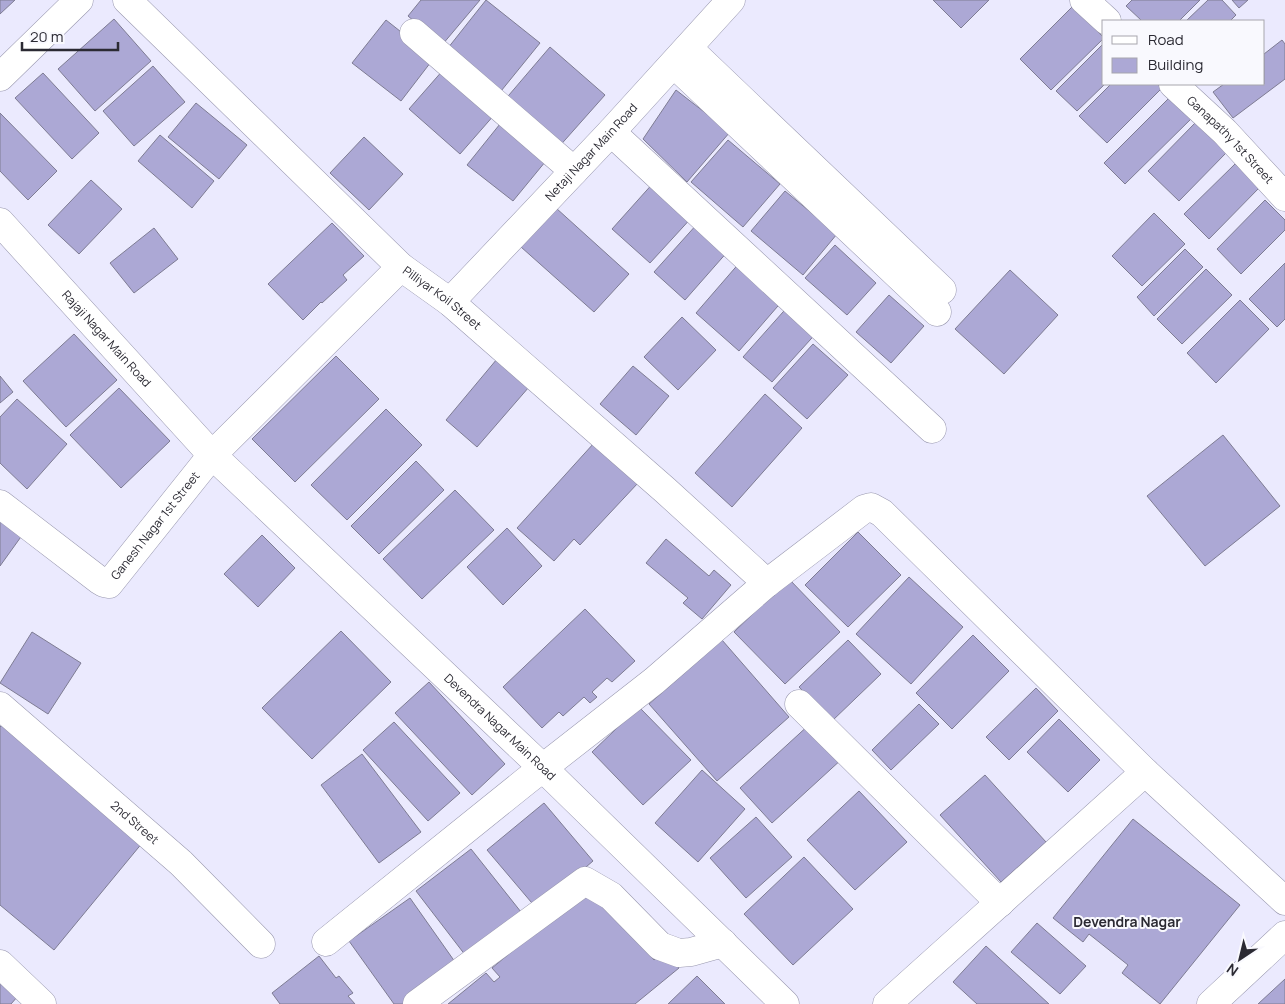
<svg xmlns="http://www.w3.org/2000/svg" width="1285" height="1004" font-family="Manrope,sans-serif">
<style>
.building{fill:#aca8d5;stroke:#7e7c93}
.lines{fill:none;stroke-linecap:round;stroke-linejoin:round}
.minor-casing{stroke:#9897ae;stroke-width:29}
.minor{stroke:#fff;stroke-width:28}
.labels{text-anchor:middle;stroke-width:4;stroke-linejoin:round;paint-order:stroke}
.street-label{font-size:12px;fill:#2b2a33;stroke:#f9f9fe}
.neighbourhood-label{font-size:14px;font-weight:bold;fill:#2b2a33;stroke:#f9f9fe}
</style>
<rect width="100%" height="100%" fill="#ebeafe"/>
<!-- building -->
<g class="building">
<path d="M0,0H15L0,14Z"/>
<path d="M421,0H480L442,45L408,16Z"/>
<path d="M486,0L540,43L497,96L444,53Z"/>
<path d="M933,0H989L961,28Z"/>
<path d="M1132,0H1200L1179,21H1142L1126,6Z"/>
<path d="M1208,0H1222L1236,15L1230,21H1186Z"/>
<path d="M1232,0H1248L1239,8Z"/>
<path d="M1073,6L1104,38L1051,90L1020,59Z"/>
<path d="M114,19L151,61L95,111L58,69Z"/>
<path d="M386,20L434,58L401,101L352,63Z"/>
<path d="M1282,40L1285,44V79L1233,118L1213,92L1224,84H1264V54Z"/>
<path d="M1104,43V84H1105L1077,111L1056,91Z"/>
<path d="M550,47L605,95L557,149L503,102Z"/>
<path d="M153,66L185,102L134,146L103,111Z"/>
<path d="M444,69L495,114L460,154L409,109Z"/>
<path d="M43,73L99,133L72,159L15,98Z"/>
<path d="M1111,84H1157L1162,88L1107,143L1079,116Z"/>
<path d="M676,90L730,132L687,182L643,139Z"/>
<path d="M1173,94L1194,116L1125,184L1104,163Z"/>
<path d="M196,103L247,145L219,179L168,137Z"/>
<path d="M0,113L57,171L28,200L0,171Z"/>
<path d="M504,119L550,156L513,201L467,165Z"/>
<path d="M1196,122L1226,153L1179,201L1148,171Z"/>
<path d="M160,135L214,181L192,208L138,161Z"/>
<path d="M364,137L403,174L369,210L330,173Z"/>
<path d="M728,140L780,184L743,227L691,182Z"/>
<path d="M1235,164L1259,188L1209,239L1184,214Z"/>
<path d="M91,180L122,209L79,254L48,225Z"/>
<path d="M655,181L694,215L650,263L612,229Z"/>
<path d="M785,191L837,234L803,275L751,231Z"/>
<path d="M1265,200L1285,220V230L1241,274L1217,249Z"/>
<path d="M556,208L629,274L594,312L521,247Z"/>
<path d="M1154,213L1185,244L1142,286L1112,256Z"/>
<path d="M332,223L364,256L343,275L347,280L322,303L321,302L303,320L268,284Z"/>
<path d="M698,223L729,250L685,300L654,272Z"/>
<path d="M154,228L178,259L134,293L110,263Z"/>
<path d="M835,245L876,283L847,315L805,278Z"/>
<path d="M1185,249L1203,267L1154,316L1137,297Z"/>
<path d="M741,261L784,299L739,351L696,313Z"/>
<path d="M1285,263V319L1277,327L1249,299Z"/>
<path d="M1206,269L1232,295L1182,344L1157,319Z"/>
<path d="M1010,270L1058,315L1004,374L955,329Z"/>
<path d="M889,295L924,326L891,363L856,332Z"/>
<path d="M1240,300L1269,329L1216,383L1187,353Z"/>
<path d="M791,303L820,329L772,382L743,357Z"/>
<path d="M682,317L716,350L678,390L644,357Z"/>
<path d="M74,334L117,380L66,427L23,381Z"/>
<path d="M813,344L848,375L807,419L773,388Z"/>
<path d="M336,356L379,399L295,482L252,439Z"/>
<path d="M497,359L529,387L477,447L446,420Z"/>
<path d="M633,366L669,396L636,435L600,404Z"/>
<path d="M0,376L13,392L0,403Z"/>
<path d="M119,388L170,441L121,488L70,435Z"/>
<path d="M765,394L802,428L732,507L695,473Z"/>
<path d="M17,399L67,444L27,489L0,463V417Z"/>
<path d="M386,409L422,445L347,520L311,485Z"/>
<path d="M1223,435L1280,506L1205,566L1147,496Z"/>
<path d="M594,443L638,483L580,545L574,539L554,561L517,528Z"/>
<path d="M416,461L444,490L379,554L351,526Z"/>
<path d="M455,490L494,530L422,599L383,559Z"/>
<path d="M0,517L23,534L0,566Z"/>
<path d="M507,528L542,566L503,605L467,567Z"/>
<path d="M858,532L901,575L848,627L805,585Z"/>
<path d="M262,535L295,568L258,607L224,574Z"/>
<path d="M666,539L709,576L714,570L731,585L702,619L683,603L688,598L646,563Z"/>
<path d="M909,577L963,627L911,684L856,634Z"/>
<path d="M789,579L840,632L785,684L734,632Z"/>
<path d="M585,609L635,661L612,682L607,678L592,692L597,697L590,703L584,697L563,716L559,712L542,728L503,687Z"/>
<path d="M341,631L391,682L312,759L262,708Z"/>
<path d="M32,632L81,663L48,714L0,683Z"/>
<path d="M973,635L1009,671L952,729L916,693Z"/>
<path d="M722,640L789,717L717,781L649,704Z"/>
<path d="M848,640L881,674L832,721L799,687Z"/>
<path d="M429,682L505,764L472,795L395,713Z"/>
<path d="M1036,688L1058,711L1009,760L986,737Z"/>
<path d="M919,704L939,724L891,770L872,750Z"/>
<path d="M639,707L691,760L643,805L592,752Z"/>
<path d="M1059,719L1100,760L1068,792L1027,752Z"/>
<path d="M394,722L460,793L428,821L363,750Z"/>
<path d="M811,723L843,758L772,823L740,788Z"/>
<path d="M2,725L143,842L54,950L0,905V727Z"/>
<path d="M362,754L421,832L379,863L321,785Z"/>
<path d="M702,770L745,809L698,862L655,823Z"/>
<path d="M985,775L1046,842L1001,882L940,815Z"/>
<path d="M859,791L907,842L855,890L807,840Z"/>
<path d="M544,803L593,861L537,909L487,850Z"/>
<path d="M756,817L792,857L746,898L710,858Z"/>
<path d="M1133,819L1240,905L1160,1004L1122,973L1128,965L1089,934L1083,942L1053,918Z"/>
<path d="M471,849L525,917L469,960L416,891Z"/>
<path d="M804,857L853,909L793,965L744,914Z"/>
<path d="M592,885L654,960L665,950L679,968L635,1004H448L486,973L494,982L500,977L492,968Z"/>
<path d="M410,898L460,969L410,1004H394L349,941Z"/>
<path d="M1037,923L1086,966L1060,994L1011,952Z"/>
<path d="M986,946L1049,1004H977L953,982Z"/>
<path d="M319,956L336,978L339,976L353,993L348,996L355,1004H280L272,993Z"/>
<path d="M697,976L725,1004H668Z"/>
<path d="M1285,979V1004H1258Z"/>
<path d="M0,980L18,996L11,1004H0Z"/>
</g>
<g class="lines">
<defs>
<g id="minor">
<path id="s1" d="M127,0L401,267L450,302L665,490L767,583"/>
<path d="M1084,0L1107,21"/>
<path d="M414,33L574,171"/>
<path d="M688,48L942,290"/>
<path d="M674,64L937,312"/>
<path d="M0,77L79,0"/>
<path id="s2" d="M1173,84L1225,132L1285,197"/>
<path d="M611,132L932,429"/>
<path id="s3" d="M0,222L212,455L543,768L785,1004"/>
<path id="s4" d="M450,302L611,132L731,0"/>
<path id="s5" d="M0,504L99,580L104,583L109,584L212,455L401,267"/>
<path d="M799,704L1000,903"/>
<path id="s6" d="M0,706L181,863L261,944"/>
<path d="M326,942L526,781L654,681L767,583L864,509L871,507L882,513L1145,772L1285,901"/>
<path d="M0,964L42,1004"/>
<path d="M417,1004L585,881L611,896L660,946L679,953L691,952L723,943"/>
<path d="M887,1004L1145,772"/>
<path d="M1211,1004L1285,935"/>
</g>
</defs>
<!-- minor casing -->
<use href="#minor" class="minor-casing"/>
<!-- minor -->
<use href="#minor" class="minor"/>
</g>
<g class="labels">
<!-- street labels -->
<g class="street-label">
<text dy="4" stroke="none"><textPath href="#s2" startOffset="80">Ganapathy 1st Street</textPath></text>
<text dy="4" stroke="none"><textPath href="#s4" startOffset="206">Netaji Nagar Main Road</textPath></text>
<text dy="4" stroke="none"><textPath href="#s1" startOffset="434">Pilliyar Koil Street</textPath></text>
<text dy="4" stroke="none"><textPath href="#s3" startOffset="158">Rajaji Nagar Main Road</textPath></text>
<text dy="4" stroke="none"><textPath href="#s5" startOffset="210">Ganesh Nagar 1st Street</textPath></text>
<text dy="4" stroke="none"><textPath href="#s3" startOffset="711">Devendra Nagar Main Road</textPath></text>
<text dy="4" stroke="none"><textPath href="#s6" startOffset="178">2nd Street</textPath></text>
</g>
<!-- neighbourhood labels -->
<g class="neighbourhood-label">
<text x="1127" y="927">Devendra Nagar</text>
</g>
</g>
<!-- legend -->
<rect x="1102" y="20" width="162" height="65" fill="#f9f9fe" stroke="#a7a6ad"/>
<rect x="1112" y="36" width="25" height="8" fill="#ffffff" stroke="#a7a6ad"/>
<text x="1148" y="45" font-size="15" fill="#2b2a33">Road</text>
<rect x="1112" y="58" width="25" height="15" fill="#aca8d5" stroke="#a7a6ad"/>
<text x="1148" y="70" font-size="15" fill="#2b2a33">Building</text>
<!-- north arrow -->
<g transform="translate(1240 959) rotate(215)" stroke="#f9f9fe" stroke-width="4" paint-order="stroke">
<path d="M0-4L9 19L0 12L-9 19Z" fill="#2b2a33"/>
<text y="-8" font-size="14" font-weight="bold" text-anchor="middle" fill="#2b2a33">N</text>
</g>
<!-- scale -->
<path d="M22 42v8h96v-8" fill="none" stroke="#2b2a33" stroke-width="2.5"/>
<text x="30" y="42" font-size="15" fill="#2b2a33" stroke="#f9f9fe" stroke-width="4" paint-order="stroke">20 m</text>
</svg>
